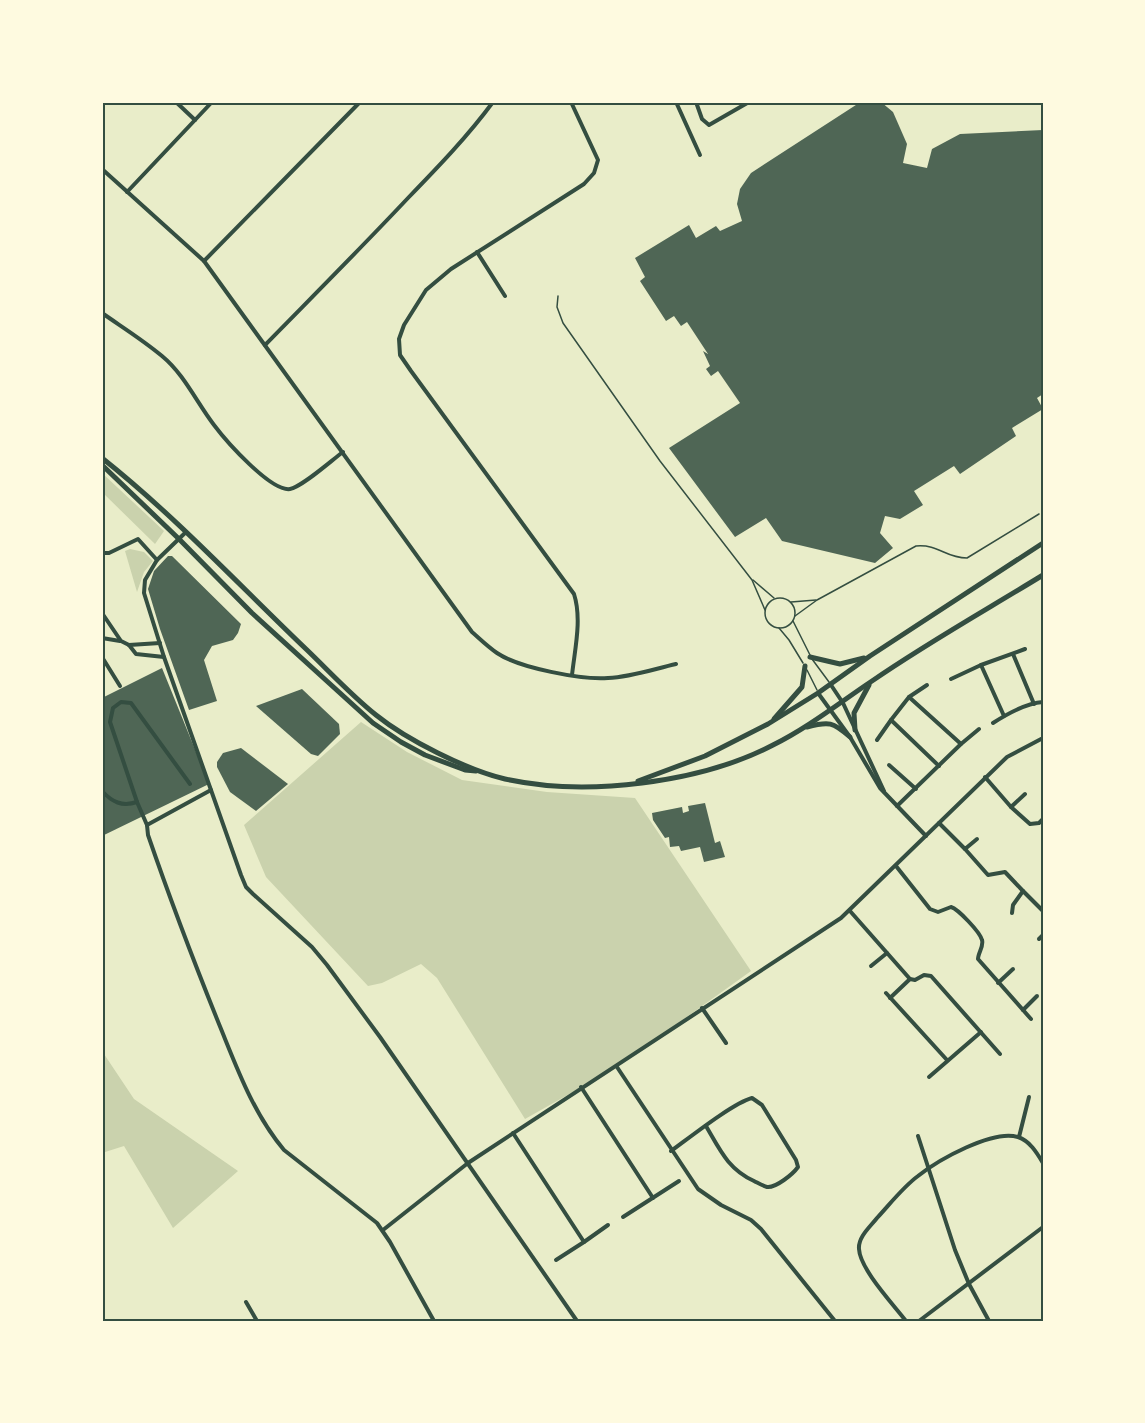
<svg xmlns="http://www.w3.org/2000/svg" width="1145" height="1423" font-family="Rubik,sans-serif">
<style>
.green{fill:#cad2ad}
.building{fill:#4f6655}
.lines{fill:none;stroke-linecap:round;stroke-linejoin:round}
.service{stroke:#344e41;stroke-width:1.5}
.minor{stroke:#344e41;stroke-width:4}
.secondary{stroke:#344e41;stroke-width:5}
.neatline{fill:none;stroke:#344e41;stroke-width:2}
</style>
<rect width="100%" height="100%" fill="#e9edc9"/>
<!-- green -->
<g class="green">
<path d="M102,473L164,531L155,544L102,492Z"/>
<path d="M130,549L144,552L153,561L144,572L137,592L125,551Z"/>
<path d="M361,722L407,752L462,780L547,792L635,798L751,971L617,1067L525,1119L437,978L421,964L382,983L368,986L266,877L244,825Z"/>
<path d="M102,1051L134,1099L238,1171L173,1228L124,1146L102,1153Z"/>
</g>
<!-- building -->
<g class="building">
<path d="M881,102L893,112L907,144L903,163L927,168L932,149L960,134L1043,130V394L1037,398L1043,409L1012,428L1016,436L960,474L954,466L914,491L923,505L900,519L885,516L880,533L893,548L875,563L782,541L766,518L735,537L669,448L740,403L718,371L711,376L706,369L710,366L703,351L708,354L687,322L681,326L674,316L666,321L640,281L645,277L635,258L689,225L696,238L716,226L720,231L742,221L737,204L740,189L751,173L859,103Z"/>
<path d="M168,556H172L241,624L238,633L233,640L212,646L204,660L217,701L189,710L160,629L148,589L154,571Z"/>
<path d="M162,668L209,784L102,836V698Z"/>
<path d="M302,689L339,724L340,734L318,756L311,754L256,706Z"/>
<path d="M241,748L288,784L256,811L230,792L217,767V762L223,753Z"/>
<path d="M705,803L715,843L720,841L725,857L704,862L700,847L681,851L679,846L670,847L669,837L665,838L653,820L652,813L682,807L683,813L689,811L688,806Z"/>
</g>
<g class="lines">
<!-- service -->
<g class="service">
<path d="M558,296L557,307L563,323L660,461L752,580L765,610"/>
<path d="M753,580L774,598"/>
<circle cx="780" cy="613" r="15"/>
<path d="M791,602L816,600"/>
<path d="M795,616L817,600L916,546C939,544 945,558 967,558L1039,514"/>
<path d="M793,621L810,655"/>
<path d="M779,628L789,640L803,663"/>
<path d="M812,659L829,682"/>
<path d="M807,670L817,690"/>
</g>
<!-- minor -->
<g class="minor">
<path d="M176,102L195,120"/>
<path d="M571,102L598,160L594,173L584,184L451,269L426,290L404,325L399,339L400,355L411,371L574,594C582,619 575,648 572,675"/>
<path d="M676,102L700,155"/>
<path d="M696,102L702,119L709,125L749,102"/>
<path d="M102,169L204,261L472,632C480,639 488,647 497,653C519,668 582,680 608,678C631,677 654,669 676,664"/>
<path d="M127,192L212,102"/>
<path d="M477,252L505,296"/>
<path d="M204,261L360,102"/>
<path d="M102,313C122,327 143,340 162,356C184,374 197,403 214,425C226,441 271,492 290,489C302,487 332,460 343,452"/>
<path d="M265,345C313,296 361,248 408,198C438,167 468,136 493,102"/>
<path d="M185,533L157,560L145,580L144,593L164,657L241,875L246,887L253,894L312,947L327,965L380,1037L577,1321"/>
<path d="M102,553H109L138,539L157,560"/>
<path d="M102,613L121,641L129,645L136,654L164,657"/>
<path d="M102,638L120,641"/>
<path d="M129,645L160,643"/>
<path d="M1013,654L1034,704"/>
<path d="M102,657L120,686"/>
<path d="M981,665L1025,649"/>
<path d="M951,679L981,665L1004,716"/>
<path d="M831,685L843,703L884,791"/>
<path d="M818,693L850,737L880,788L926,836"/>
<path d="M909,697L961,744"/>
<path d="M891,720L909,697L927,685"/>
<path d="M993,723C1007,714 1027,703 1043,702"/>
<path d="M877,740L891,720L939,766"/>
<path d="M889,765L916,789"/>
<path d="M985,777L1011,807L1025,794"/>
<path d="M211,790L147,825L148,835C170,899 194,962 219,1024C237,1068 253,1113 284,1150L377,1223L390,1242L434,1321"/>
<path d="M102,791C112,802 122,807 137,802"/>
<path d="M897,806L961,744L979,729"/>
<path d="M1011,807L1030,824L1039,823L1043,819"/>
<path d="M939,823L965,849L977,839"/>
<path d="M147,825L137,802L110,722L113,708L121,702L131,703L190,784"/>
<path d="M965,849L988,875L1005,872L1023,891L1013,905L1012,913"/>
<path d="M896,866L930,909L938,912L951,907C958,909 980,932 982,940C984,946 978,953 978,959L1031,1019"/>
<path d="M1023,891L1043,911"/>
<path d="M850,911L910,979L915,980L924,975L931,976L1000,1054"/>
<path d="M1039,939L1043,935"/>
<path d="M871,966L887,953"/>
<path d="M998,983L1013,969"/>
<path d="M886,993L947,1060"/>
<path d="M890,998L910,979"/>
<path d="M702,1008L726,1043"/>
<path d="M1023,1010L1037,996"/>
<path d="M617,1067L698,1189L721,1205L751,1220L761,1229L835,1321"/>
<path d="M929,1077L981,1032"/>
<path d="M581,1087L653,1198"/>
<path d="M513,1133L584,1242L608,1225"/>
<path d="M918,1136L955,1250L969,1284L989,1321"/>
<path d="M1019,1137L1029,1097"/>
<path d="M671,1151C689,1138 733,1103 752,1098L762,1105L796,1160L798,1167C793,1174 776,1188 767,1187C763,1186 758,1183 754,1181C728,1169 720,1150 706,1126"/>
<path d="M623,1217L679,1181"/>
<path d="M383,1230L468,1163L841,918L1007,757L1043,738"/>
<path d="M556,1260L584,1242"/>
<path d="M246,1302L257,1321"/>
<path d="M906,1321C893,1304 860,1269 859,1249C858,1237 870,1227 877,1218C890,1204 903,1187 918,1176C938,1160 993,1129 1018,1137C1030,1141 1037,1153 1043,1163"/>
<path d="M919,1321L1043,1227"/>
</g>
<!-- secondary -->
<g class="secondary">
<path d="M102,458C175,516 239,585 306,649C329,671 351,695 376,715C407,740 467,770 505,779C586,797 700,783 773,745C809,727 839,703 872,681C927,643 986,610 1043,575"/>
<path d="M102,465L179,539L252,613L373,723L401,742L425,755L465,770L476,771"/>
<path d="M810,657L840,664L864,658"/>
<path d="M774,719L802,687L805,666"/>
<path d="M807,727C829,721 833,722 850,737"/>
<path d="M855,730L854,713L869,685"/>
<path d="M638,781L705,756L768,724L818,693L870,656L1043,543"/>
</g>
</g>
<!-- border -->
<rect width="1145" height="1423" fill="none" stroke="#fefae0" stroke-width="207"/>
<rect x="104" y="104" width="938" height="1216" class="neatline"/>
</svg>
